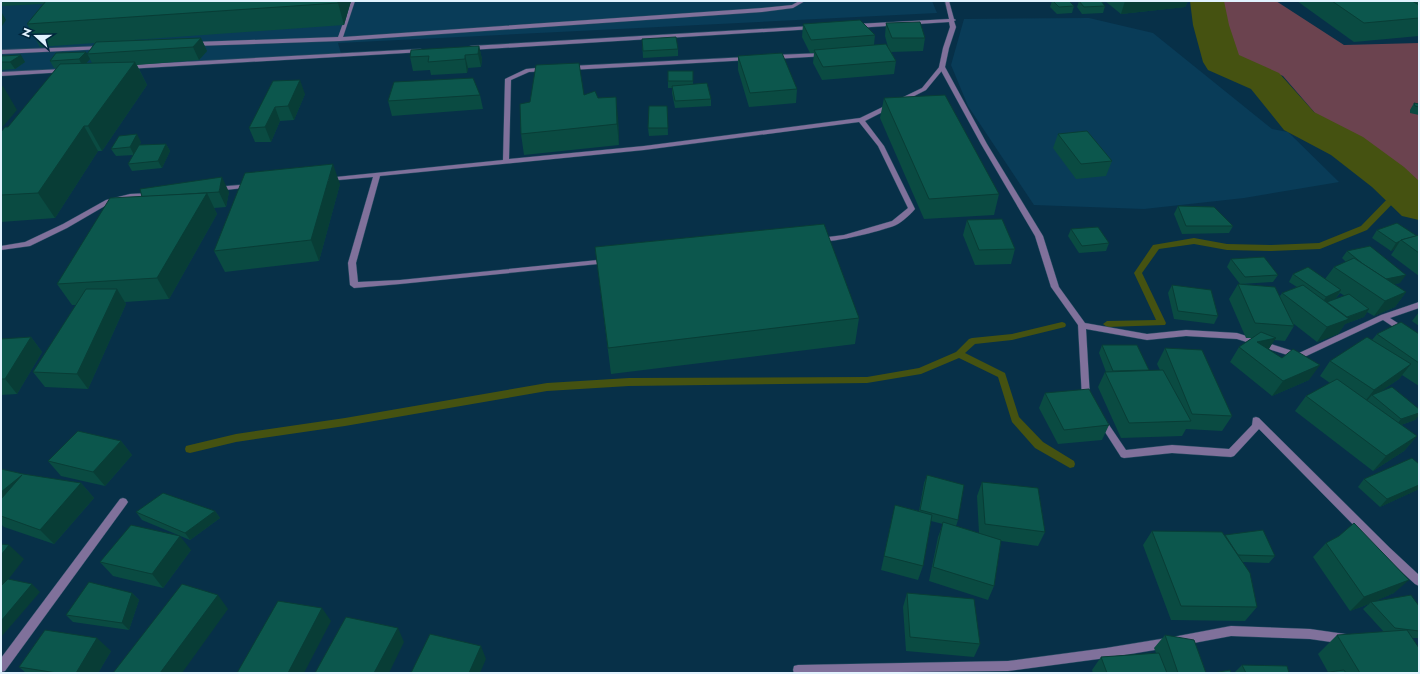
<svg xmlns="http://www.w3.org/2000/svg" width="1420" height="674" font-family="Jost,sans-serif">
<style>
.built{fill:#093c58}
.green{fill:#6b434f}
.lines{fill:none;stroke-linecap:round;stroke-linejoin:round}
.stream{fill:#455211;fill-rule:evenodd}
.river{fill:#455211;fill-rule:evenodd}
.service-casing{stroke:#264b61;stroke-width:1}
.minor-casing{stroke:#264b61;stroke-width:1}
.service{fill:#80719b;fill-rule:evenodd}
.minor{fill:#80719b;fill-rule:evenodd}
.wall{fill:#0a4b42;fill-rule:evenodd}
.shaded-wall{fill:#083d36}
.building{fill:#0c574d;stroke:#083d36}
</style>
<rect width="100%" height="100%" fill="#073048"/>
<!-- built -->
<g class="built">
<path d="M1,1H932L937,13L338,43L342,57L1,74Z"/>
<path d="M1089,18L1153,33L1272,129L1288,132L1339,182L1244,198L1144,209L1034,205L968,106L951,65L964,19Z"/>
</g>
<!-- green -->
<path class="green" d="M1217,1H1276L1344,45L1419,43V185L1398,168L1321,120L1283,76L1239,57Z"/>
<g class="lines">
<!-- stream -->
<g class="stream">
<path d="M1402,189H1405V193L1400,196L1367,230L1320,249L1271,251L1227,250L1194,244L1159,249L1142,273L1166,323L1165,325L1107,327L1103,324L1107,321L1156,320L1134,273L1153,245L1194,238L1227,244L1271,245L1319,243L1361,226L1394,192Z"/>
<path d="M1062,322L1065,323L1066,325L1065,327L1012,340L975,344L965,353L1005,373L1019,417L1043,442L1074,461L1075,464L1074,467L1070,468L1035,448L1012,422L998,377L959,358L921,374L867,383L629,386L547,391L345,426L236,442L190,453L186,452L185,449L186,446L190,445L236,434L345,418L547,383L629,378L867,377L919,368L956,352L969,339L972,338L1012,334Z"/>
</g>
<!-- river -->
<path class="river" d="M1190,1H1224L1229,25L1239,55L1279,73L1314,112L1363,137L1404,167L1419,181V220L1402,216L1372,187L1331,155L1284,130L1251,89L1208,70L1203,62L1193,25Z"/>
<defs>
<g id="service">
<path d="M351,1H355L343,37L762,8L792,5L799,1H805L793,8L762,12L340,41L194,46L191,44L194,42L338,37Z"/>
<path d="M102,46L105,48L104,49L1,54V50Z"/>
<path d="M824,53L827,55L826,56L774,59L771,57L774,55Z"/>
<path d="M748,57L751,59L750,60L570,70L567,68L570,66Z"/>
<path d="M942,65L945,67L926,90L865,121L884,146L915,209C911,214 902,222 896,225C885,230 824,246 816,240L820,238L844,235L892,221L908,208L878,146L859,122L644,150L380,176L356,263L358,282L400,280L608,259L612,261L608,263L400,284L354,288L350,285L348,263L373,177L328,181L326,180V178L503,160L505,79L526,69L547,67L550,69L547,71L529,72L511,80L509,159L644,146L860,118L922,88L940,66Z"/>
<path d="M251,184L254,186L253,187L216,191L213,189L216,187Z"/>
<path d="M151,193L154,195L153,196L130,198L110,203L67,228L30,246L1,250V246L25,242L63,224L106,200L130,194Z"/>
<path d="M1231,626L1310,629L1345,634L1349,635L1350,639L1349,643L1345,644L1310,639L1231,636L1178,646L1174,645L1173,641L1174,637L1178,636Z"/>
<path d="M1167,638L1171,639L1172,643L1171,647L1167,648L1106,658L1008,671L794,673L793,670L794,666L798,665L1008,661L1106,648Z"/>
</g>
<g id="minor">
<path d="M945,1H949L954,19L956,20L954,21L956,27L949,48L945,67L987,144L1043,236L1059,287L1085,323L1147,334L1186,330L1237,333L1299,353L1381,315L1419,302V308L1390,318L1419,337V344L1383,320L1300,359L1237,339L1186,336L1147,340L1086,329L1090,398L1089,400H1083L1082,398L1078,325L1051,287L1035,236L981,144L939,67L943,48L950,27L949,22L856,28L853,26L856,24L949,19Z"/>
<path d="M812,26L815,28L814,29L470,50L467,48L470,46Z"/>
<path d="M421,49L424,51L423,52L127,69L124,67L127,65Z"/>
<path d="M63,69L65,70V72L1,76V72Z"/>
<path d="M1256,417L1259,418L1390,548L1419,575V586L1415,584L1382,554L1259,429L1234,456L1231,457L1172,453L1124,458L1121,457L1098,421L1099,419H1105L1126,450L1172,445L1229,449L1252,425L1253,418Z"/>
<path d="M123,498L126,499L128,502L126,505L5,671L1,672V658L120,499Z"/>
</g>
</defs>
<!-- service casing -->
<use href="#service" class="service-casing"/>
<!-- minor casing -->
<use href="#minor" class="minor-casing"/>
<!-- service -->
<use href="#service" class="service"/>
<!-- minor -->
<use href="#minor" class="minor"/>
</g>
<!-- wall -->
<g class="wall">
<path d="M1,1H351L344,25L120,41L201,38L207,51L199,60L137,65L147,85L102,151H98L55,218L1,222V132L8,127L57,68H54L50,61L86,52L90,59L86,63H92L87,54L95,43L40,47L27,24L43,4L1,6Z"/>
<path d="M1052,1H1069L1074,6L1072,13L1057,14L1050,7Z"/>
<path d="M1079,1H1101L1105,6L1103,13L1082,14L1077,7Z"/>
<path d="M1105,1H1188L1185,7L1121,14Z"/>
<path d="M1297,1H1419V36L1354,42Z"/>
<path d="M886,23L925,38L923,51L891,52L896,61L894,74L822,80L813,63L814,53H810L802,37L803,24L875,35L874,45L888,47L885,36Z"/>
<path d="M642,39L678,49V56L643,58Z"/>
<path d="M479,46L482,59L481,67L468,68L467,73L431,75L430,70L413,71L410,57Z"/>
<path d="M1,56L25,62L15,69L1,70Z"/>
<path d="M738,56L797,89L796,103L749,107L738,70Z"/>
<path d="M668,71H693V84L711,99V106L675,108L672,93V88H668Z"/>
<path d="M273,81L305,94L294,120L280,121L271,142H255L249,128Z"/>
<path d="M480,95L483,109L392,116L388,101Z"/>
<path d="M584,95L598,98L618,117L619,145L524,155L521,134L530,102Z"/>
<path d="M884,98L999,194L994,215L924,219L880,118Z"/>
<path d="M1414,103L1419,104V115L1410,113V110Z"/>
<path d="M667,106L668,135L649,136L648,128Z"/>
<path d="M1058,134L1112,161L1106,176L1076,179L1053,148Z"/>
<path d="M141,142L139,146L166,144L170,151L162,168L132,171L128,164L134,155L116,156L111,149Z"/>
<path d="M340,184L319,261L225,272L214,251Z"/>
<path d="M140,189L229,192L226,207L214,208L217,214L169,299L125,302L126,304L88,389L45,387L33,372L76,305H72L57,284L142,197Z"/>
<path d="M1178,206L1233,226L1229,233L1182,234L1174,214Z"/>
<path d="M967,220L1015,249L1011,264L975,265L963,235Z"/>
<path d="M1071,229L1109,243L1106,251L1079,253L1068,236Z"/>
<path d="M1377,230L1417,236L1419,235V276L1391,255L1395,249L1391,251L1372,238Z"/>
<path d="M595,247L859,318L855,344L611,374Z"/>
<path d="M1347,251L1400,283L1394,284L1406,292L1395,307L1374,316L1367,312L1364,317L1345,324L1338,334L1317,342L1294,324V326L1285,341L1274,340L1269,349L1309,380L1272,396L1230,362L1239,347L1252,338H1246L1229,299L1238,284H1240L1227,267L1231,259L1278,275L1273,282L1241,284L1280,296L1282,293L1297,287L1289,282L1293,274L1325,279L1334,267L1346,262L1342,258ZM1340,293L1345,296L1327,302L1336,298Z"/>
<path d="M1172,285L1218,316L1214,324L1174,319L1168,293Z"/>
<path d="M1419,312V326L1412,321Z"/>
<path d="M1377,334H1419V386L1402,375L1399,379L1381,391L1419,409V415L1415,420L1401,425L1417,436L1404,451L1373,471L1295,411L1306,396L1330,383L1320,376L1330,361L1372,340Z"/>
<path d="M31,337L42,352L17,394L1,395V339Z"/>
<path d="M1102,345L1149,370H1160L1157,364L1165,348L1232,416L1222,431L1186,429L1182,436L1121,438L1098,387L1105,372H1106L1099,353Z"/>
<path d="M1045,393L1109,425L1102,440L1058,444L1039,408Z"/>
<path d="M121,441L132,455L105,486L61,476L48,461Z"/>
<path d="M1419,464V489L1380,507L1358,487L1364,479Z"/>
<path d="M1,469L23,474L81,483L94,498L54,544L4,527L1,524Z"/>
<path d="M927,475L958,520L956,526L979,533L977,496L982,482L1045,532L1038,546L1001,541L994,586L988,600L929,581L938,537L943,524L931,521L923,566L918,580L881,570L895,505L919,511L924,483Z"/>
<path d="M215,511L220,518L190,540L142,520L136,512Z"/>
<path d="M1152,531L1225,535L1275,556L1269,563L1243,562L1257,607L1245,621L1171,620L1143,545Z"/>
<path d="M1326,543L1394,593L1375,601L1419,606V638H1412L1419,673H1322L1328,672L1318,654L1337,635L1384,632L1363,609L1369,604L1350,611L1313,557Z"/>
<path d="M191,550L163,588L113,576L100,562Z"/>
<path d="M132,593L139,600L129,630L73,622L66,615Z"/>
<path d="M907,593L980,644L974,657L906,651L903,607Z"/>
<path d="M1165,635L1206,673H1093L1092,670L1101,657L1156,653L1154,648Z"/>
<path d="M111,651L98,673H26L19,667Z"/>
<path d="M1242,665L1289,673H1234Z"/>
</g>
<!-- shaded-wall -->
<g class="shaded-wall">
<path d="M338,1H351L344,25L338,3Z"/>
<path d="M1125,1H1188L1185,7L1121,14Z"/>
<path d="M2,13L6,20L2,26L1,25V14Z"/>
<path d="M201,38L207,51L199,60L193,47Z"/>
<path d="M479,46L482,59L481,67L478,54Z"/>
<path d="M86,52L90,59L83,67L79,59Z"/>
<path d="M21,55L25,62L15,69L10,62Z"/>
<path d="M465,55L468,68L467,73L465,59Z"/>
<path d="M135,62L147,85L102,151L88,126Z"/>
<path d="M300,80L305,94L294,120L288,106Z"/>
<path d="M3,86L17,110L1,129V87Z"/>
<path d="M616,97L618,117L619,145L617,124Z"/>
<path d="M275,107L280,121L271,142L265,127Z"/>
<path d="M84,126L98,151L55,218L38,193Z"/>
<path d="M137,134L141,142L134,155L130,147Z"/>
<path d="M166,144L170,151L162,168L158,161Z"/>
<path d="M333,164L340,184L319,261L311,240Z"/>
<path d="M222,177L229,192L226,207L219,192Z"/>
<path d="M207,193L217,214L169,299L157,278Z"/>
<path d="M1400,241L1395,249L1391,251L1396,243Z"/>
<path d="M1406,275L1400,283L1376,288L1381,280Z"/>
<path d="M117,289L126,304L88,389L77,374Z"/>
<path d="M1341,290L1336,298L1321,305L1326,297Z"/>
<path d="M1406,292L1395,307L1374,316L1385,301Z"/>
<path d="M1369,309L1364,317L1345,324L1338,334L1317,342L1327,327L1346,318Z"/>
<path d="M31,337L42,352L17,394L5,379Z"/>
<path d="M1276,338L1266,353L1257,342Z"/>
<path d="M1411,364L1399,379L1374,396L1372,395L1366,402L1362,405L1374,390Z"/>
<path d="M1320,365L1309,380L1272,396L1283,381Z"/>
<path d="M1419,413V415L1415,420L1395,427L1401,419Z"/>
<path d="M1417,436L1404,451L1373,471L1386,456Z"/>
<path d="M121,441L132,455L105,486L93,472Z"/>
<path d="M22,475L1,516V492Z"/>
<path d="M81,483L94,498L54,544L40,530Z"/>
<path d="M1419,485V489L1380,507L1387,499Z"/>
<path d="M215,511L220,518L190,540L185,533Z"/>
<path d="M180,536L191,550L163,588L152,574Z"/>
<path d="M9,545L24,559L1,589V555Z"/>
<path d="M1409,580L1394,593L1371,603V602L1369,604L1350,611L1364,597Z"/>
<path d="M32,584L40,592L2,636L1,635V621Z"/>
<path d="M132,593L139,600L129,630L122,623Z"/>
<path d="M218,595L228,609L182,673H160Z"/>
<path d="M322,608L331,621L304,673H288Z"/>
<path d="M398,628L404,642L389,673H374Z"/>
<path d="M97,638L111,651L98,673H76Z"/>
<path d="M481,646L486,659L480,673H469Z"/>
</g>
<!-- building -->
<g class="building">
<path d="M46,1H338V3L27,24Z"/>
<path d="M1053,1H1069L1074,6L1059,7Z"/>
<path d="M1079,1H1101L1105,6L1084,7Z"/>
<path d="M1332,1H1412L1419,5V18L1364,23Z"/>
<path d="M860,20L875,35L811,40L803,24Z"/>
<path d="M920,22L925,38H892L886,23Z"/>
<path d="M676,37L678,49L643,51L642,39Z"/>
<path d="M201,38L193,47L87,54L96,42Z"/>
<path d="M886,44L896,61L823,67L814,50Z"/>
<path d="M479,46L478,54L465,55V59L428,62L429,56L410,57L411,50Z"/>
<path d="M86,52L79,59L50,61L56,53Z"/>
<path d="M782,53L797,89L750,93L738,56Z"/>
<path d="M21,55L10,62H1V56Z"/>
<path d="M135,62L88,126H84L38,193L1,195V132L5,127H8L60,64Z"/>
<path d="M579,63L584,95L595,91L598,98L616,97L617,124L521,134L520,104L530,102L536,65Z"/>
<rect x="668" y="71" width="25" height="10"/>
<path d="M473,78L480,95L388,101L394,82Z"/>
<path d="M300,80L288,106L275,107L265,127L249,128L273,81Z"/>
<path d="M707,83L711,99L675,101L672,86Z"/>
<path d="M945,95L999,194L929,199L884,98Z"/>
<path d="M1414,103L1419,104V107L1415,106Z"/>
<path d="M649,106H667L668,128H648Z"/>
<path d="M1087,131L1112,161L1081,164L1058,134Z"/>
<path d="M137,134L130,147L111,149L119,136Z"/>
<path d="M166,144L158,161L128,164L139,145Z"/>
<path d="M333,164L311,240L214,251L245,173Z"/>
<path d="M222,177L219,192L142,197L140,189Z"/>
<path d="M207,193L157,278L57,284L110,198Z"/>
<path d="M1178,206L1214,207L1233,226H1186Z"/>
<path d="M1002,219L1015,249L979,250L967,220Z"/>
<path d="M1397,223L1417,236L1401,240L1400,241L1396,243L1377,230Z"/>
<path d="M824,224L859,318L608,348L595,247Z"/>
<path d="M1098,227L1109,243L1082,246L1071,229Z"/>
<path d="M1419,235V253L1401,240Z"/>
<path d="M1370,246L1406,275L1386,279L1363,264L1347,251Z"/>
<path d="M1264,257L1278,275L1245,277L1231,259Z"/>
<path d="M1354,258L1406,292L1385,301L1334,267Z"/>
<path d="M1308,267L1341,290L1326,297L1293,274Z"/>
<path d="M1238,284L1275,287L1294,326L1255,323Z"/>
<path d="M1172,285L1211,290L1218,316L1178,311Z"/>
<path d="M1303,285L1349,319L1327,327L1282,293Z"/>
<path d="M86,289H117L77,374L33,372Z"/>
<path d="M1349,294L1369,309L1347,317L1327,302Z"/>
<path d="M1401,322L1419,334V363L1377,334Z"/>
<path d="M1261,332L1276,338L1257,342L1282,358L1293,349L1320,365L1283,381L1239,347Z"/>
<path d="M31,337L5,379H1V339Z"/>
<path d="M1367,337L1411,364L1374,390L1330,361Z"/>
<path d="M1102,345H1137L1149,370L1113,371Z"/>
<path d="M1165,348L1202,350L1232,416L1192,414Z"/>
<path d="M1163,370L1191,421L1129,423L1105,372Z"/>
<path d="M1337,379L1417,436L1386,456L1306,396Z"/>
<path d="M1392,387L1419,409V413L1401,419L1372,395Z"/>
<path d="M1089,389L1109,425L1064,430L1045,393Z"/>
<path d="M78,431L121,441L93,472L48,461Z"/>
<path d="M1412,458L1419,464V485L1387,499L1364,479Z"/>
<path d="M1,469L23,474L81,483L40,530L1,516V499L22,475L1,492Z"/>
<path d="M927,475L964,485L958,520L920,510Z"/>
<path d="M982,482L1038,488L1045,532L985,524Z"/>
<path d="M163,493L215,511L185,533L136,512Z"/>
<path d="M895,505L932,515L923,566L884,556Z"/>
<path d="M943,522L1001,540L994,586L933,567Z"/>
<path d="M1354,523L1409,580L1364,597L1326,543L1339,536Z"/>
<path d="M131,525L180,536L152,574L100,562Z"/>
<path d="M1263,530L1275,556L1238,555L1225,535Z"/>
<path d="M1152,531L1222,532L1250,573L1257,607L1181,606Z"/>
<path d="M1,544L9,545L1,555Z"/>
<path d="M8,579L32,584L1,621V586Z"/>
<path d="M89,582L132,593L122,623L66,615Z"/>
<path d="M182,584L218,595L160,673H113Z"/>
<path d="M907,593L974,599L980,644L910,637Z"/>
<path d="M1411,595L1419,606V631L1395,628L1371,602Z"/>
<path d="M278,601L322,608L288,673H237Z"/>
<path d="M346,617L398,628L374,673H315Z"/>
<path d="M45,630L97,638L76,673H57L19,667Z"/>
<path d="M1407,630L1419,648V673H1360L1337,635Z"/>
<path d="M430,634L481,646L469,673H411Z"/>
<path d="M1165,635L1194,640L1206,673H1178Z"/>
<path d="M1159,653L1167,673H1107L1101,657Z"/>
<path d="M1242,665L1287,666L1289,673H1246Z"/>
<path d="M1230,670L1231,673H1213Z"/>
<path d="M1344,670L1346,673H1322Z"/>
</g>
<!-- border -->
<rect width="1420" height="674" fill="none" stroke="#e1f2fe" stroke-width="4"/>
<!-- north arrow -->
<g transform="translate(36 36) rotate(291)" stroke="#00263d" stroke-width="3" paint-order="stroke">
<path d="M0-3L7 15L0 10L-7 15Z" fill="#e1f2fe"/>
<text y="-6" font-size="11" font-weight="bold" text-anchor="middle" fill="#e1f2fe">N</text>
</g>
</svg>
